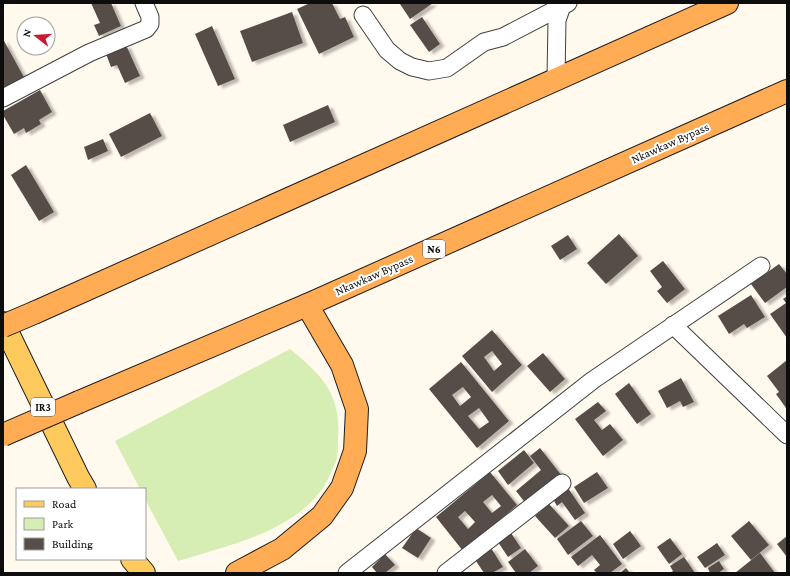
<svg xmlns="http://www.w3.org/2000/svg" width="790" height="576" font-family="'Crimson Pro',serif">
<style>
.green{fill:#d6edb3}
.building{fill:#574d49;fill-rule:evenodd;filter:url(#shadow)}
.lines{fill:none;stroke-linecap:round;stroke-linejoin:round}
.minor-casing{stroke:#404040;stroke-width:19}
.primary-casing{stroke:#1e1e1e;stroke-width:24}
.trunk-casing{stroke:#1e1e1e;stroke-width:24}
.minor{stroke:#fff;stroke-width:17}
.primary{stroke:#ffca5d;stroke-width:22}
.trunk{stroke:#ffac54;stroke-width:22}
.trunk-bridge-casing{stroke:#1e1e1e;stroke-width:24;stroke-linecap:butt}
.trunk-bridge{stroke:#ffac54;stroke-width:22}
.labels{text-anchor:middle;stroke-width:4;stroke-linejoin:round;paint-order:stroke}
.shield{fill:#fff;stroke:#565656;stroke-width:1}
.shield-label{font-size:11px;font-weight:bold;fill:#0d0d0d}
.street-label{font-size:12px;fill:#0d0d0d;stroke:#fff}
</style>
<defs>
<filter id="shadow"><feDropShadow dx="4.5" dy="2.5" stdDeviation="1" flood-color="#0004"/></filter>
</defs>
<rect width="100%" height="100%" fill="#fffaed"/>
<!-- green -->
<path class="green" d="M290,349C322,375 341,394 338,438C338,444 338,450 337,456C337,462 333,467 331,473C306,530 232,544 178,561L145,499V489H140L115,441Z"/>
<!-- building -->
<g class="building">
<path d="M91,3H111L121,26L99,36L94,25L100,23Z"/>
<path d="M310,3H332L340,19L345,17L354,37L319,54L297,9Z"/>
<path d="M402,3H433L410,19L400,4Z"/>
<path d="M292,12L303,43L252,62L240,31Z"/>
<path d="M422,17L440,44L429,52L410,25Z"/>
<path d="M212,26L235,79L218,86L195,34Z"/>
<path d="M3,39L25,79L3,91Z"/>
<path d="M126,45L140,76L125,83L117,65L111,67L106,54Z"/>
<path d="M40,90L52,112L39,120L41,124L26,133L24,128L14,134L3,115V111Z"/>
<path d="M328,105L335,122L290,142L283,125Z"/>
<path d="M150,113L162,136L121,157L109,134Z"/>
<path d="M103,139L108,151L88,160L84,147Z"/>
<path d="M26,165L54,212L39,221L11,175Z"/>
<path d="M619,234L638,256L606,284L587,263Z"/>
<path d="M568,235L577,249L560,260L551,246Z"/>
<path d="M663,261L685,289L667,303L657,291L662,287L650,271Z"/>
<path d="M779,264L787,274V287L765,303L751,284Z"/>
<path d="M751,295L765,317L747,328L744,324L729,334L718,316Z"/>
<path d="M787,296V338L770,314L786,303L783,299Z"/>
<path d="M492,330L522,365L492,392L462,356ZM492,351L502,364L494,371L484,357Z"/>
<path d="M543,353L565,379L550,392L527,366Z"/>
<path d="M787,360V407L786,408L776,394L779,392L767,376Z"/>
<path d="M461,362L509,421L477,448L429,389ZM463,387L471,397L460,406L452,395ZM479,408L489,422L479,429L468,416Z"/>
<path d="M681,378L694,402L683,407L680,401L667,408L658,391Z"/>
<path d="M629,383L651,414L637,424L615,394Z"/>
<path d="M598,402L606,411L594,420L602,430L610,424L623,440L603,456L575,419Z"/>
<path d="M540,448L562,476L527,505L516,491L541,470L530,456Z"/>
<path d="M524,450L534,463L508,485L498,471Z"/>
<path d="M490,472L517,505L463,551L436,517ZM492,495L501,506L492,513L483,502ZM465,511L475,522L468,529L458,517Z"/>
<path d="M597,472L608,488L584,503L574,487Z"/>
<path d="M568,488L585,513L575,520L562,502L557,506L553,499Z"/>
<path d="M549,504L569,526L555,538L535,516Z"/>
<path d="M581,521L593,536L568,555L557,539Z"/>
<path d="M749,521L769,545L751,560L731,536Z"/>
<path d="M416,528L431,538L418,558L402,548Z"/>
<path d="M630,531L641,546L623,559L613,544Z"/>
<path d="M511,533L521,548L508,557L498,542Z"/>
<path d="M600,535L622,564L610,573H597L594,570L600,565L592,555L578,566L571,557Z"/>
<path d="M787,536V557L777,544Z"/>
<path d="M670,538L682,554L669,564L657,547Z"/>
<path d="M717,543L725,555L705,568L697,557Z"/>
<path d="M491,548L503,567L492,573H484L474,558Z"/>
<path d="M525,549L538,566L529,573H516L508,562Z"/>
<path d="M760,553L775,573H735Z"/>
<path d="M385,554L395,565L385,573H377L372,567Z"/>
<path d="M684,557L695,573H670L673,571L670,566Z"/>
<path d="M719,561L724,569L718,573H710L708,568Z"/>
<path d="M626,568L630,573H620Z"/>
</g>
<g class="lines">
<defs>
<g id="minor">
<path d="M363,15L387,50L400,61L412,67L429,71L447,68L484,42L503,37L568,3"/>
<path d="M556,78L557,20L563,3"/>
<path d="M3,98L89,53L146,29L150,24V17L144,3"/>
<path d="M673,325L787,435"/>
<path d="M347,573L593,380L761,266"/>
<path d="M446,573L562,483"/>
</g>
<g id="primary">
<path d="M3,323L78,477L85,489"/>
<path d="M132,559L144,573"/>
</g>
<g id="trunk">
<path d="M36,312L727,3"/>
<path d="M79,402L307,305L787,91"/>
<path d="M237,573L282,549L322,516L342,488L355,451L357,409L342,365L307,305"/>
</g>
</defs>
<!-- minor casing -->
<use href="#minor" class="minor-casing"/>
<!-- primary casing -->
<use href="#primary" class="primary-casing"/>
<!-- trunk casing -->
<use href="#trunk" class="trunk-casing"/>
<!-- minor -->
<use href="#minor" class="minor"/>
<!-- primary -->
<use href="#primary" class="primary"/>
<!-- trunk -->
<use href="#trunk" class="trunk"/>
<defs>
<g id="trunk-bridge">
<path d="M3,326L36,312"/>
<path d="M3,435L79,402"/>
</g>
</defs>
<!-- trunk-bridge casing -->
<use href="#trunk-bridge" class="trunk-bridge-casing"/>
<!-- trunk-bridge -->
<use href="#trunk-bridge" class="trunk-bridge"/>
</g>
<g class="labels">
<!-- shield labels -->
<g class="shield">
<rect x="423" y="240" width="22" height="18" rx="3"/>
<rect x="31" y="398" width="24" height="18" rx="3"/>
</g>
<g class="shield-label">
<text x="434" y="253">N6</text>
<text x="43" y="411">IR3</text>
</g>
<!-- street labels -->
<g class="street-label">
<text transform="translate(670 143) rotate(-24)" y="4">Nkawkaw Bypass</text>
<text transform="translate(374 275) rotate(-24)" y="4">Nkawkaw Bypass</text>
</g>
</g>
<!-- border -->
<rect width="790" height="576" fill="none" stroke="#0d0d0d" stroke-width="8"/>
<!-- legend -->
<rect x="16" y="488" width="130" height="72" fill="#ffffff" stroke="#9e9e9e"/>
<rect x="24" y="501" width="20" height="6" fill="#ffca5d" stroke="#9e9e9e"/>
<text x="52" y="508" font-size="12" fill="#0d0d0d">Road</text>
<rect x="24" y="518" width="20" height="12" fill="#d6edb3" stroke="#9e9e9e"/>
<text x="52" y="528" font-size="12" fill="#0d0d0d">Park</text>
<rect x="24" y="538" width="20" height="12" fill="#574d49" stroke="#9e9e9e"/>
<text x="52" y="548" font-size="12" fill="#0d0d0d">Building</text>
<!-- north arrow -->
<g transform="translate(36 36) rotate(287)"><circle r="19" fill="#ffffff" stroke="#9e9e9e"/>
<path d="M0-3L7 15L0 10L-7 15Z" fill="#ca1930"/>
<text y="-6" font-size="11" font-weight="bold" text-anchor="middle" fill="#0d0d0d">N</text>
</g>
</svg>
